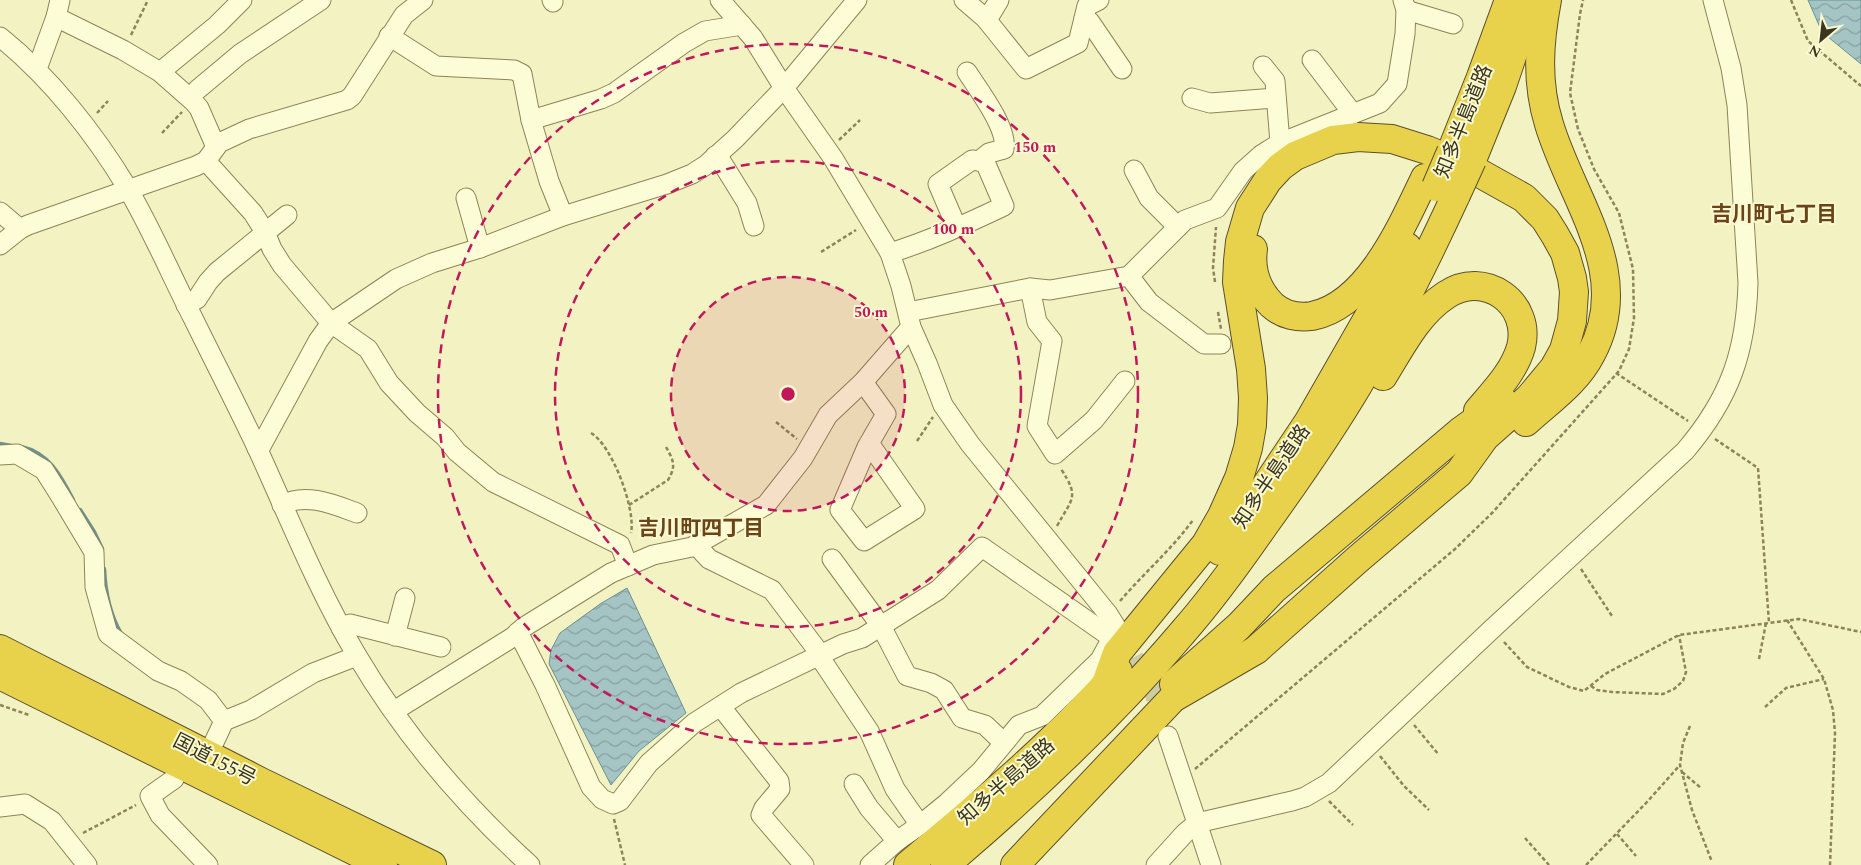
<svg xmlns="http://www.w3.org/2000/svg" width="1861" height="865" font-family="Spectral,'Noto Sans JP',serif">
<style>
.water{fill:url(#water-waves);stroke:#6a9294}
.lines{fill:none;stroke-linecap:round;stroke-linejoin:round}
.stream{stroke:#6a9294;stroke-width:4.5}
.minor-tunnel{stroke:#cecca1;stroke-width:19;stroke-dasharray:19 9;stroke-linecap:butt}
.minor-casing{stroke:#8e8457;stroke-width:21}
.highway-casing{stroke:#5b502c;stroke-width:30}
.path{stroke:#8e8457;stroke-width:2.5;stroke-dasharray:4 2.5;stroke-linecap:butt}
.minor{stroke:#fcfcd6;stroke-width:19}
.highway{stroke:#e9d24b;stroke-width:28}
.highway-bridge-casing{stroke:#5b502c;stroke-width:30;stroke-linecap:butt}
.highway-bridge{stroke:#e9d24b;stroke-width:28}
.ring{fill:none;stroke:#c2185b;stroke-width:2.5;stroke-dasharray:9 6}
.labels{text-anchor:middle;stroke-width:4;stroke-linejoin:round;paint-order:stroke}
.street-label{font-size:20px;fill:#3c351d;stroke:#f9f9d2}
.neighbourhood-label{font-size:21px;font-weight:bold;fill:#6d4318;stroke:#f9f9d2}
.centre{fill:#c2185b;stroke:#f9f9d2;stroke-width:2.5}
.ring-label{font-size:15px;text-anchor:middle;font-weight:bold;fill:#c2185b;stroke:#f9f9d2;stroke-width:4;stroke-linejoin:round;paint-order:stroke}
</style>
<defs>
<pattern id="water-waves" width="16" height="10" patternUnits="userSpaceOnUse" patternTransform="scale(1.25)"><rect width="16" height="10" fill="#a5c4c4"/><path d="M0 5q4-4 8 0t8 0" fill="none" stroke="#88a09f"/></pattern>
</defs>
<rect width="100%" height="100%" fill="#f2f2c2"/>
<!-- water -->
<g class="water">
<path d="M1808,0H1861V64L1822,32Z"/>
<path d="M627,588L686,713L639,751L611,785L549,664L551,650L560,633L600,604Z"/>
</g>
<g class="lines">
<!-- stream -->
<g class="stream">
<path d="M0,444L11,446"/>
<path d="M21,447C49,453 61,477 73,500"/>
<path d="M80,510L94,532L102,549"/>
<path d="M104,569C105,591 110,615 121,634"/>
</g>
<!-- minor-tunnel -->
<path class="minor-tunnel" d="M1120,633L1152,688L1163,720"/>
<defs>
<g id="minor">
<path d="M552,0L553,2"/>
<path d="M720,0L753,38L784,88L833,158L890,253L901,286L911,327L927,363L943,405L970,444L1108,614L1118,630L1112,638"/>
<path d="M964,0L985,18L1026,69L1078,43L1087,6L1099,0"/>
<path d="M1406,10L1453,24"/>
<path d="M56,17L123,50L160,72L193,101L199,108L216,147"/>
<path d="M1084,18L1090,22L1122,69"/>
<path d="M987,20L999,0"/>
<path d="M389,36L436,66L514,70L522,74L531,120L549,181L563,216"/>
<path d="M0,37C50,77 95,134 128,189C152,230 171,275 193,318C215,363 238,407 259,452C290,520 318,590 356,654C402,732 463,804 530,865"/>
<path d="M1312,60L1353,114"/>
<path d="M1263,66L1275,81L1280,143"/>
<path d="M37,69L56,17L60,0"/>
<path d="M160,72L217,25L242,0"/>
<path d="M967,72C978,89 1008,128 1004,149L989,153L979,161"/>
<path d="M197,90L240,54L321,0"/>
<path d="M1192,98L1210,103L1276,98"/>
<path d="M531,120L601,99L614,93L684,43L705,31L742,25"/>
<path d="M715,156L721,161L747,203L754,226"/>
<path d="M206,161L253,213L265,232L272,249L282,265L331,323L368,349L389,383L417,413L445,437L457,452L493,482L620,545L628,566"/>
<path d="M1134,170L1149,198L1178,227"/>
<path d="M466,198L480,248"/>
<path d="M0,212L20,229"/>
<path d="M0,245L20,229L28,225L196,166L206,161L219,143L249,129L347,100L352,96L404,15L423,0"/>
<path d="M890,253C929,241 966,224 1004,206L985,162L972,160L938,184L957,228"/>
<path d="M1129,276L1149,302L1204,344H1221"/>
<path d="M1030,288L1037,322L1052,341L1037,426L1055,454L1094,420L1125,381"/>
<path d="M186,305L197,299L208,282L217,272L287,215"/>
<path d="M908,312L1030,288L1050,290L1129,276L1185,220L1217,208L1243,171L1261,155L1280,143L1380,103L1397,84L1405,34L1406,10L1403,0"/>
<path d="M863,382L886,414L867,447L840,510L864,541L915,509L869,443"/>
<path d="M257,448L261,446L318,341L331,323L396,279L432,263L480,248L563,216L667,184L692,174L706,165L735,139L784,88L857,0"/>
<path d="M0,455L17,454L44,470L61,497L94,552L95,587L108,634L158,671L181,681L208,700L224,721"/>
<path d="M282,505C306,492 335,505 357,513"/>
<path d="M696,545L709,559L772,590L821,655"/>
<path d="M832,559L881,626L907,676L931,683L944,690L962,718L985,725L1003,742"/>
<path d="M341,628L350,624L441,647"/>
<path d="M518,632L545,685L591,787L602,799L613,804L620,801L649,763L694,723L741,693L843,644L862,638L938,590L982,547L1112,638L1100,660L1042,716L1019,725L981,771L947,803L920,825L897,841L870,865"/>
<path d="M395,636L405,598"/>
<path d="M819,656L869,731L895,789L920,825"/>
<path d="M721,707L779,781L780,789L764,808L761,815L804,865"/>
<path d="M394,711L513,637L524,627L611,573L653,555L692,547L766,505L803,458L828,415L863,382L911,327"/>
<path d="M1168,736L1211,865"/>
<path d="M208,755L224,721L251,710L313,673L357,656"/>
<path d="M181,765L174,779L150,796L160,815L208,865"/>
<path d="M854,784L869,808L897,841"/>
<path d="M0,807L25,804L52,821L87,865"/>
<path d="M1156,865L1185,833L1197,823L1292,801L1305,797L1329,783L1492,629L1685,451C1730,398 1746,352 1748,283L1737,105L1731,68L1713,0"/>
</g>
<g id="highway">
<path d="M1451,152L1481,77L1509,0"/>
<path d="M1472,160L1502,86L1531,0"/>
<path d="M1253,249C1250,271 1257,290 1272,305C1283,315 1298,318 1312,316C1368,305 1402,226 1425,178"/>
<path d="M1383,376C1401,347 1417,314 1446,295C1484,269 1532,303 1521,347C1514,372 1494,392 1478,411"/>
<path d="M1526,422C1550,400 1576,383 1591,354C1635,273 1571,199 1549,124C1536,82 1539,42 1547,0"/>
<path d="M1220,551L1265,487L1309,421L1395,271L1407,247"/>
<path d="M0,649L261,782L432,865"/>
<path d="M0,675L383,865"/>
<path d="M1174,684L1239,626L1274,589L1461,431L1503,401"/>
<path d="M908,865C981,804 1055,743 1118,671"/>
<path d="M945,865C1030,793 1111,717 1183,632C1212,599 1238,563 1263,527C1296,481 1329,434 1358,385C1395,323 1426,260 1456,195"/>
<path d="M1015,865L1173,698L1256,650L1358,559L1459,473L1485,437L1529,398L1554,368L1564,350L1572,321L1574,292L1572,278L1565,253L1555,235L1545,219L1524,198L1474,170L1427,150L1392,139L1358,137L1333,140L1295,156L1280,167L1268,180L1250,208L1240,242L1238,261L1237,282L1251,369L1253,398L1252,425L1248,448L1239,478L1222,516L1206,544L1117,653L1106,684"/>
</g>
</defs>
<!-- minor casing -->
<use href="#minor" class="minor-casing"/>
<!-- highway casing -->
<use href="#highway" class="highway-casing"/>
<!-- path -->
<g class="path">
<path d="M1791,0L1808,41L1861,86"/>
<path d="M131,35L148,0"/>
<path d="M97,113L108,101"/>
<path d="M162,133L182,112"/>
<path d="M839,140L860,120"/>
<path d="M821,252L856,230"/>
<path d="M1215,282L1213,268L1216,227"/>
<path d="M1218,312L1221,329"/>
<path d="M1616,373L1688,421"/>
<path d="M776,422L797,439"/>
<path d="M591,433C612,445 636,509 631,533"/>
<path d="M1715,439L1758,468L1769,623"/>
<path d="M917,441L933,417"/>
<path d="M629,505L668,480C677,465 673,460 665,445"/>
<path d="M1057,526C1072,498 1080,498 1061,469"/>
<path d="M1581,569L1612,616"/>
<path d="M1120,601C1144,573 1172,549 1193,520"/>
<path d="M1787,620L1824,679L1833,710L1835,733L1830,865"/>
<path d="M1504,642L1527,667L1569,687L1584,691L1605,674L1679,635L1799,619L1861,632"/>
<path d="M1759,659L1766,623"/>
<path d="M1591,686L1597,690L1612,692L1663,694L1674,689L1683,681L1686,672L1679,635"/>
<path d="M0,705L29,715"/>
<path d="M1765,707L1786,688L1824,679"/>
<path d="M1414,725L1439,755"/>
<path d="M1690,726L1683,743L1680,765L1692,810L1712,862"/>
<path d="M1380,756L1404,786L1429,810"/>
<path d="M1195,769L1455,549L1493,512L1619,371L1629,349L1634,318L1633,269L1619,213L1594,169L1578,129L1570,93L1580,14L1583,0"/>
<path d="M1682,772L1701,788"/>
<path d="M1329,801L1353,825"/>
<path d="M614,819L625,865"/>
<path d="M83,833L136,805"/>
<path d="M1617,834L1636,856"/>
<path d="M1525,838L1549,865"/>
<path d="M1586,865L1647,802L1680,765"/>
</g>
<!-- minor -->
<use href="#minor" class="minor"/>
<!-- highway -->
<use href="#highway" class="highway"/>
<defs>
<g id="highway-bridge">
<path d="M1436,187L1451,152"/>
<path d="M1456,195L1472,160"/>
</g>
</defs>
<!-- highway-bridge casing -->
<use href="#highway-bridge" class="highway-bridge-casing"/>
<!-- highway-bridge -->
<use href="#highway-bridge" class="highway-bridge"/>
</g>
<!-- distance rings -->
<circle cx="788" cy="394" r="117" fill="#c2185b" fill-opacity=".12"/>
<g class="ring">
<circle cx="788" cy="394" r="117"/>
<circle cx="788" cy="394" r="233"/>
<circle cx="788" cy="394" r="350"/>
</g>
<g class="labels">
<!-- street labels -->
<g class="street-label">
<text transform="translate(1463 121) rotate(-68)" y="7">知多半島道路</text>
<text transform="translate(1271 476) rotate(-56)" y="7">知多半島道路</text>
<text transform="translate(215 759) rotate(27)" y="7">国道155号</text>
<text transform="translate(1006 781) rotate(-41)" y="7">知多半島道路</text>
</g>
<!-- neighbourhood labels -->
<g class="neighbourhood-label">
<text x="1774" y="221">吉川町七丁目</text>
<text x="701" y="535">吉川町四丁目</text>
</g>
</g>
<circle cx="788" cy="394" r="8" class="centre"/>
<g class="ring-label">
<text x="1035" y="152">150 m</text>
<text x="953" y="234">100 m</text>
<text x="871" y="317">50 m</text>
</g>
<!-- north arrow -->
<g transform="translate(1821 40) rotate(208)" stroke="#f9f9d2" stroke-width="4" paint-order="stroke">
<path d="M0-4L9 19L0 12L-9 19Z" fill="#3c351d"/>
<text y="-8" font-size="14" font-weight="bold" text-anchor="middle" fill="#3c351d">N</text>
</g>
</svg>
